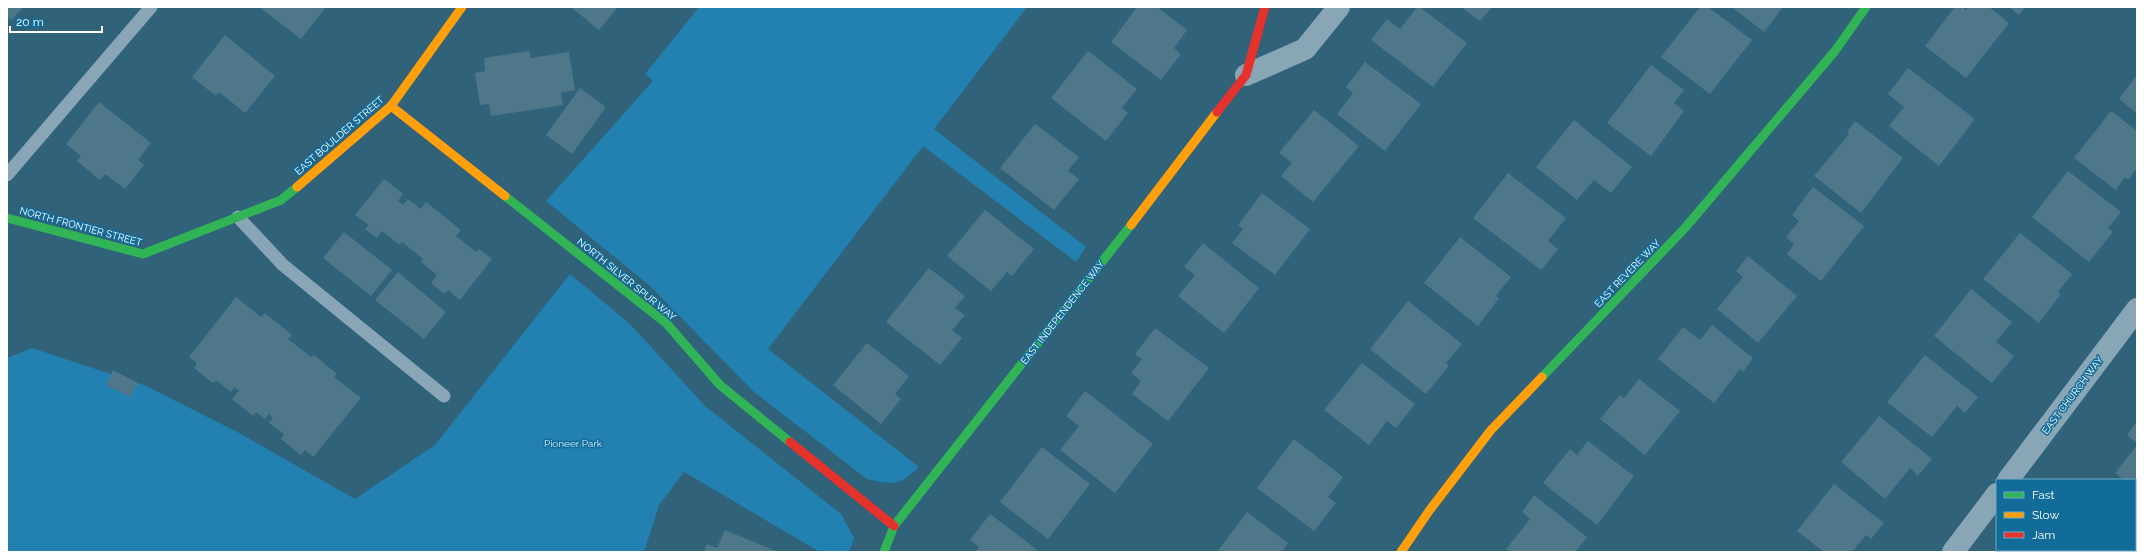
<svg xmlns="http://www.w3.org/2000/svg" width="2144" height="559" font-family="Raleway,sans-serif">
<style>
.green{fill:#2281b0}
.building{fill:#4f778a}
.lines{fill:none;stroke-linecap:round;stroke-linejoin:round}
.lane{stroke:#88a6b6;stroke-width:13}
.street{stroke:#88a6b6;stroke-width:22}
.fast{stroke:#30b455;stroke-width:9}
.slow{stroke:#ff9f0a;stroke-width:9}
.jam{stroke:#e5322d;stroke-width:9}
.labels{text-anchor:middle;stroke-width:3;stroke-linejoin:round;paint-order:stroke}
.street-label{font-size:10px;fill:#fff;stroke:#116c9a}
.park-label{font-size:10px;fill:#cdeefe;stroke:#116c9a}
</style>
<rect width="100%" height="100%" fill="#30627a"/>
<!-- green -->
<g class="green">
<path d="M699,7H1027L934,129L1086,247L1076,262L923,146L768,349L919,467C899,486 893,485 867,479L754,392L650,286L546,201L653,81L645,74Z"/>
<path d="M570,274L630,324L705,406L841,514L854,538L849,552H820L684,472L659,505L644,552H7V358L32,348L144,385L241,434L355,499L435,445Z"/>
</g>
<!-- building -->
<g class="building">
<path d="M7,7H24L11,20L7,15Z"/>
<path d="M259,7H326L301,39Z"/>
<path d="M571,7H618L599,30Z"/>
<path d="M1137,7H1157L1187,30L1174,48L1181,54L1161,80L1111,42Z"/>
<path d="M1417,7H1420L1467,43L1433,87L1371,40L1387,19L1400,29Z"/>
<path d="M1461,7H1492L1480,21Z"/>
<path d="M1700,7H1708L1752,40L1710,94L1661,57Z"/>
<path d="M1732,7H1783L1764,32Z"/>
<path d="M1955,7H1962L1966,10L1968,7H1989L2009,23L1966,78L1925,46Z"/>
<path d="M2009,7H2025L2019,15Z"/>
<path d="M225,35L275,76L245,113L219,92L216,96L192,77Z"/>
<path d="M529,51L531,58L569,52L575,90L561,93L563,105L491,116L489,104L480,105L475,73L485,71L484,58Z"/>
<path d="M1088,51L1137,89L1122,108L1128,113L1106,141L1051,98Z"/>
<path d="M1365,62L1421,104L1385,151L1337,114L1353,93L1346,87Z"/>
<path d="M1651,65L1684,90L1674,103L1684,111L1651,156L1607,123Z"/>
<path d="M1908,68L1975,119L1939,166L1889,126L1904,107L1888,94Z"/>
<path d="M2137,75V113L2119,99Z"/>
<path d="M580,88L606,107L572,154L546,135Z"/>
<path d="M99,102L151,143L138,160L144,165L125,189L105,174L100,180L77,161L81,156L66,144Z"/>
<path d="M1314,110L1359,146L1313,202L1281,176L1292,163L1279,153Z"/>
<path d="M2111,111L2137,131V168L2128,180L2125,177L2116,190L2074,158Z"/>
<path d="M1574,120L1632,167L1611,193L1594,180L1577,200L1536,167Z"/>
<path d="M1855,121L1903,158L1861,213L1814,176L1849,134L1847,132Z"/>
<path d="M1035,124L1079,157L1068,171L1079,179L1054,210L1000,168Z"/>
<path d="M2068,171L2121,212L2108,228L2113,232L2089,262L2032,217Z"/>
<path d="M1508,173L1566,218L1548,241L1558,249L1541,270L1473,218Z"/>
<path d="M384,179L403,194L398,201L403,205L408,199L421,209L426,202L461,230L456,236L476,252L479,249L492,259L460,300L448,290L444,294L431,283L437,275L421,262L423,259L402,242L400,245L382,231L377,238L365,229L369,225L355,215Z"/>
<path d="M1813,187L1864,226L1821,281L1787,254L1794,244L1786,237L1799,221L1792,215Z"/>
<path d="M1262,193L1310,229L1275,275L1232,243L1243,229L1238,225Z"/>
<path d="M985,210L1034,249L1012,276L1007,272L991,291L947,256Z"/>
<path d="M344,232L392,270L371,296L323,258Z"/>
<path d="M2020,233L2072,274L2058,292L2061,294L2039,323L1983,279Z"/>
<path d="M1460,237L1511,277L1496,296L1499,298L1478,326L1424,283Z"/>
<path d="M1203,243L1259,288L1224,333L1178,296L1195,275L1184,267Z"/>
<path d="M1748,256L1797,296L1758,343L1717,309L1743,277L1736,271Z"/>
<path d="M929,268L965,296L955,308L965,315L952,330L962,338L940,365L886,322Z"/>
<path d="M398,272L446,312L424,339L375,300Z"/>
<path d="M1971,289L2012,322L1996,342L2014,356L1992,383L1934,336Z"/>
<path d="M236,297L261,317L265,313L292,335L288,339L312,358L313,354L337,374L334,377L361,398L313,457L305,450L301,455L281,439L284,434L269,423L273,418L269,414L265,419L256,412L253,416L232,399L239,391L235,387L231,392L216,380L214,383L210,381L194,368L197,363L189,357Z"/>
<path d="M1408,301L1462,344L1446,363L1449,366L1426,394L1370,349Z"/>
<path d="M1712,325L1753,358L1743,372L1740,369L1714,403L1658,359L1683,327L1700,340Z"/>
<path d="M1155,328L1209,368L1168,421L1132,394L1141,381L1131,373L1142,359L1135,354Z"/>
<path d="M867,343L909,376L895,394L901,399L881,424L833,385Z"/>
<path d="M1925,355L1978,397L1965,413L1957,406L1932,437L1887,402Z"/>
<path d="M1362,363L1415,404L1396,428L1387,421L1369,445L1324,410Z"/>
<path d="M113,370L138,383L130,397L106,385Z"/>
<path d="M1639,379L1680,411L1645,455L1600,419L1620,395L1624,398Z"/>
<path d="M1085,391L1153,444L1115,493L1060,450L1079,426L1066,416Z"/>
<path d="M1879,416L1932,459L1918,476L1910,468L1885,499L1841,462Z"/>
<path d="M2137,421V443L2127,435Z"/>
<path d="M1294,439L1343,477L1328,497L1336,503L1314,531L1257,488Z"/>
<path d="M1588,441L1634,476L1597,525L1543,483L1570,449L1577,455Z"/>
<path d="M2137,445V490L2135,489V480H2124L2115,473Z"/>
<path d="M1042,447L1090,484L1048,539L1000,502Z"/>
<path d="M1834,484L1884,523L1871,539L1866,535L1852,552H1824L1797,531Z"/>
<path d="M1534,495L1587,537L1575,552H1510L1506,549L1530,519L1522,512Z"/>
<path d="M1247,512L1288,543L1282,552H1217Z"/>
<path d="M990,514L1040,552H975L979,547L970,540Z"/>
<path d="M2135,516L2137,518L2136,552H2083L2080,550H2135Z"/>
<path d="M725,530L778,552H704L707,544L717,548Z"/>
</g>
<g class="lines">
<!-- lane -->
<g class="lane">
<path d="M7,175L151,7"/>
<path d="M238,217L283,265L444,396"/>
</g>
<!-- street -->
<g class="street">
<path d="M1246,75L1305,49L1339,7"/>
<path d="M2008,480L2137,309"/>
<path d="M1953,552L1997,494"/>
</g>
<!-- fast -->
<g class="fast">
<path d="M505,196L667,324L720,385L790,442"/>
<path d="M7,218L143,254L281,200L297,187"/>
<path d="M1542,377L1685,228L1835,51L1866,7"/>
<path d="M884,552L894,526L1131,225"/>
</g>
<!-- slow -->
<g class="slow">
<path d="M391,106L505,196"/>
<path d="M297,187L391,106L462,7"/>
<path d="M1131,225L1217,112"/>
<path d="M1401,552L1429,511L1491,430L1542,377"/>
</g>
<!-- jam -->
<g class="jam">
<path d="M1217,112L1246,75L1265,7"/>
<path d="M790,442L894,526"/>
</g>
</g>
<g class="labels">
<!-- street labels -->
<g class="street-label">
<text transform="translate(339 135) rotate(-41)" y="4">EAST BOULDER STREET</text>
<text transform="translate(81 226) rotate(15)" y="4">NORTH FRONTIER STREET</text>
<text transform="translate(1627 273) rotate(-46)" y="4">EAST REVERE WAY</text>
<text transform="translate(627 279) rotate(39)" y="4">NORTH SILVER SPUR WAY</text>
<text transform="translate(1062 312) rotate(-52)" y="4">EAST INDEPENDENCE WAY</text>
<text transform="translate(2072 395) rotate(-53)" y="4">EAST CHURCH WAY</text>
</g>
<!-- park labels -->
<g class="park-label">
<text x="573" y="447">Pioneer Park</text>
</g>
</g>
<!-- border -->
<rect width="2144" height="559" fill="none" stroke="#ffffff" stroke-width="16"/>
<!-- legend -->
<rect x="1996" y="479" width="140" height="72" fill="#116c9a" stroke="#70a7c2"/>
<rect x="2004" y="492" width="20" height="6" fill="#30b455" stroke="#70a7c2"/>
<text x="2032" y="499" font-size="12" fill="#ffffff">Fast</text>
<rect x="2004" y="512" width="20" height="6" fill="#ff9f0a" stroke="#70a7c2"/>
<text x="2032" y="519" font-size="12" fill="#ffffff">Slow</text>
<rect x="2004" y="532" width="20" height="6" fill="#e5322d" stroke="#70a7c2"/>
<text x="2032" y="539" font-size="12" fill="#ffffff">Jam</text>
<!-- scale -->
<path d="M10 26v6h92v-6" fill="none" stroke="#ffffff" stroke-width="2"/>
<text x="16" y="26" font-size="12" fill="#ffffff" stroke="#116c9a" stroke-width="3" paint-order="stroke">20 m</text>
</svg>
